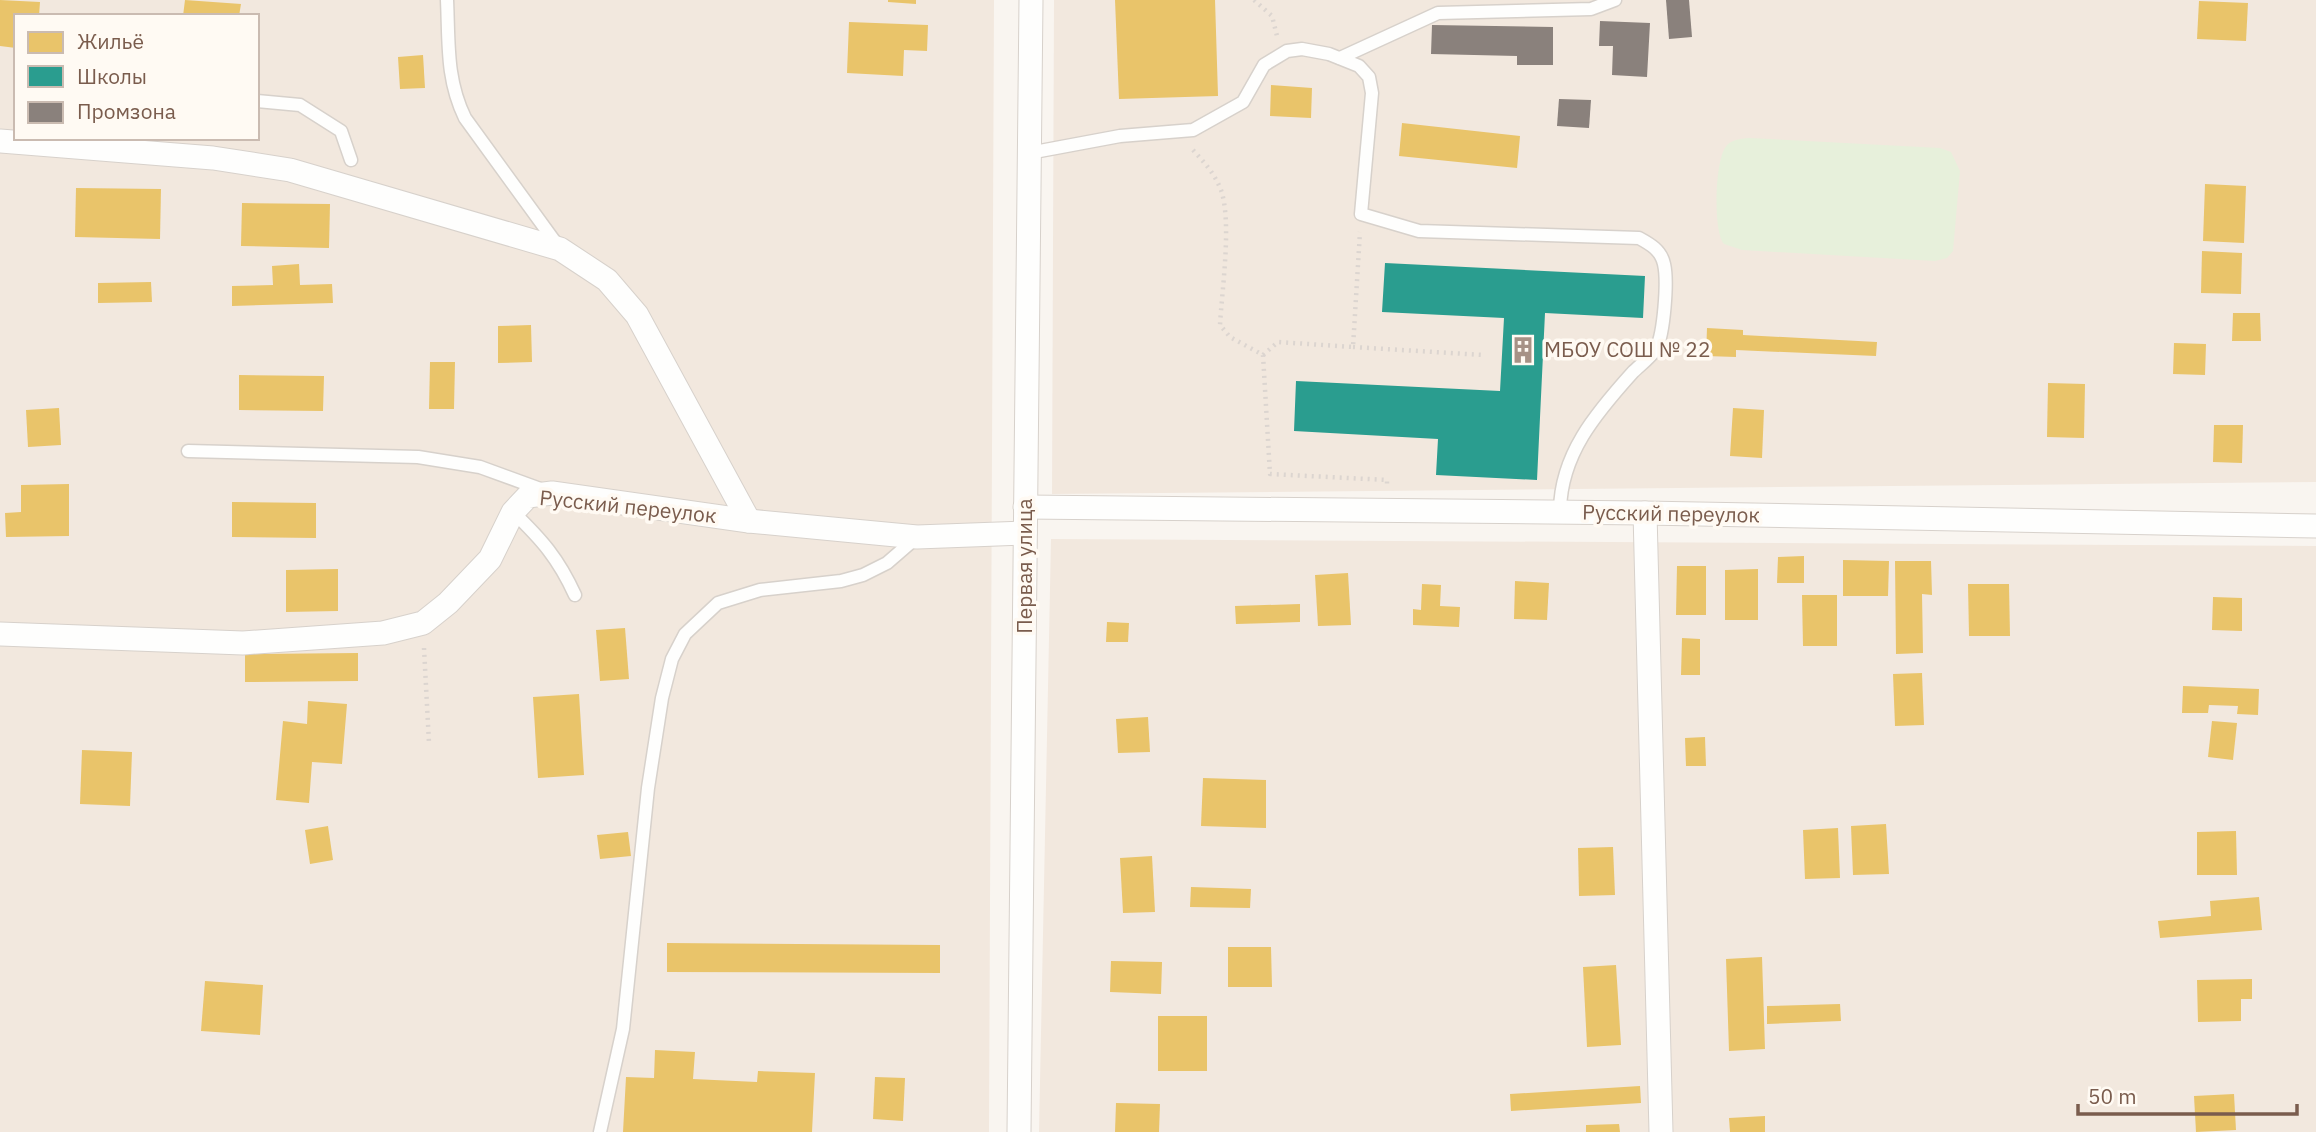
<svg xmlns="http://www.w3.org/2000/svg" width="2316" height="1132" font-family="'IBM Plex Sans',sans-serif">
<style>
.residential{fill:#f2e8de;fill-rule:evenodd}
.green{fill:#e7f0db}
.homes{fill:#e9c46a}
.schools{fill:#2a9d8f}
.industry{fill:#8a817c}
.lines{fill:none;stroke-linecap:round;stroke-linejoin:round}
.lane-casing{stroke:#d7d1cb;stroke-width:15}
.street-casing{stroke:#d7d1cb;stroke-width:25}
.path{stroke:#dcd5d0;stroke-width:4.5;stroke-dasharray:2 5;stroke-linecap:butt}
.lane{stroke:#fefefd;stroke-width:12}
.street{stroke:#fefefd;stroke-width:23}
.labels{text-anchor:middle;stroke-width:7;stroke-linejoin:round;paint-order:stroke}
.poi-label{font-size:21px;fill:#7a5c4d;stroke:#fffaf3;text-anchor:start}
.street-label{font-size:21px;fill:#7a5c4d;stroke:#fffaf3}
</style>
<rect width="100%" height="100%" fill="#f9f5f0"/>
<!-- residential -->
<g class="residential">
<path d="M0,0H994L989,1132H0ZM16,16H257V138H16Z"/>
<path d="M1054,0H2316V482L1052,494Z"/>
<path d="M1051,539L2316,546V1132H1039Z"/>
</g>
<!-- green -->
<path class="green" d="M1749,138L1940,148L1951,152L1960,171L1953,251L1947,258L1935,261L1742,250L1724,244C1713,232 1715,163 1725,148C1730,139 1741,139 1749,138Z"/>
<!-- homes -->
<g class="homes">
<path d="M0,0L40,2L39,16H16V48L0,46Z"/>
<path d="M185,0L241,4L239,16H183Z"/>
<path d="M888,0H916V4L888,2Z"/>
<path d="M1115,0H1215L1218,96L1119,99Z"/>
<path d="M2199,1L2248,3L2246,41L2197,39Z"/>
<path d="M849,22L928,25L927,51L904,50L903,76L847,73Z"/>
<path d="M423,55L425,88L400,89L398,57Z"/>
<path d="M1271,85L1312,88L1311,118L1270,116Z"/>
<path d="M1402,123L1520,136L1517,168L1399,156Z"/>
<path d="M2205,184L2246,186L2244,243L2203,241Z"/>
<path d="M76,188L161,189L160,239L75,237Z"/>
<path d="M242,203L330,204L329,248L241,246Z"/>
<path d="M2202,251L2242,253L2241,294L2201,293Z"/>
<path d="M299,264L300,285L332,284L333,303L232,306V286L273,285L272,266Z"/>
<path d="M151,282L152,302L98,303V283Z"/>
<path d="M2233,313H2260L2261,341H2232Z"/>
<path d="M531,325L532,362L498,363V326Z"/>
<path d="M1707,328L1743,330V335L1877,342L1876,356L1736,350V357L1706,356Z"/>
<path d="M2174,343L2206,344L2205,375L2173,374Z"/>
<path d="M430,362H455L454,409H429Z"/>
<path d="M239,375L324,376L323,411L239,410Z"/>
<path d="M2048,383L2085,384L2084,438L2047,437Z"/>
<path d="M59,408L61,445L28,447L26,410Z"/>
<path d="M1733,408L1764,410L1762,458L1730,456Z"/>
<path d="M2214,425H2243L2242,463L2213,462Z"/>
<path d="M69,484V536L6,537L5,513L21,512V485Z"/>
<path d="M232,502L316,503V538L232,537Z"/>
<path d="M1804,556V583H1777L1778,557Z"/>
<path d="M1843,560L1889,561L1888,596H1843Z"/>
<path d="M1895,561H1931L1932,595L1922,594L1923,653L1896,654Z"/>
<path d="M1677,566H1706V615H1676Z"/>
<path d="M338,569V611L286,612V570Z"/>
<path d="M1758,569V620H1725V570Z"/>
<path d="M1348,573L1351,625L1318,626L1315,575Z"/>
<path d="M1515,581L1549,583L1547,620L1514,619Z"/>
<path d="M1422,584L1441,585L1440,606L1460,607L1459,627L1413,625V609L1421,610Z"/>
<path d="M1968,584H2009L2010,636H1969Z"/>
<path d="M1802,595H1837V646H1803Z"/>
<path d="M2213,597L2242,598V631L2212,630Z"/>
<path d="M1300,604V622L1236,624L1235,606Z"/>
<path d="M1107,622L1129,623L1128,642H1106Z"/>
<path d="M625,628L629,679L600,681L596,630Z"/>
<path d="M1682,638L1700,639V675H1681Z"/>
<path d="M358,653V681L245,682V654Z"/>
<path d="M1922,673L1924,725L1895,726L1893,674Z"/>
<path d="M2183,686L2259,689L2258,715L2237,714L2238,706L2209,705L2208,713H2182Z"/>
<path d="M579,694L584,775L538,778L533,697Z"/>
<path d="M308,701L347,704L342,764L312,762L309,803L276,800L283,721L307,724Z"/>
<path d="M1148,717L1150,752L1118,753L1116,719Z"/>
<path d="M2212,721L2237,723L2233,760L2208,757Z"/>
<path d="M1705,737L1706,766H1686L1685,738Z"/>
<path d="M82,750L132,752L130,806L80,804Z"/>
<path d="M1203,778L1266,780V828L1201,826Z"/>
<path d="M1886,824L1889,874L1853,875L1851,826Z"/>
<path d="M328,826L333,860L310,864L305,830Z"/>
<path d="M1838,828L1840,878L1805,879L1803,830Z"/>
<path d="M2236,831L2237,875H2197V832Z"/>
<path d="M628,832L631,856L600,859L597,835Z"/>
<path d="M1613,847L1615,895L1579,896L1578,848Z"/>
<path d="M1152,856L1155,912L1123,913L1120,858Z"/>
<path d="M1191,887L1251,889L1250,908L1190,907Z"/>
<path d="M2259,897L2262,930L2160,938L2158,921L2211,916L2210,901Z"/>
<path d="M667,943L940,945V973L667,972Z"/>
<path d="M1228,947H1271L1272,987H1228Z"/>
<path d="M1762,957L1765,1049L1729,1051L1726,959Z"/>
<path d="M1111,961L1162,962L1161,994L1110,992Z"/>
<path d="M1616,965L1621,1045L1587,1047L1583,967Z"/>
<path d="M2252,979V999H2241V1021L2198,1022L2197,980Z"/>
<path d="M205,981L263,985L260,1035L201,1031Z"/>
<path d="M1840,1004L1841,1021L1767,1024V1006Z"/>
<rect x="1158" y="1016" width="49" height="55"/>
<path d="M655,1050L695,1052L693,1079L757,1082L758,1071L815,1073L812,1132H623L626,1077L654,1078Z"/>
<path d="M875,1077L905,1078L903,1121L873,1119Z"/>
<path d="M1640,1086L1641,1103L1511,1111L1510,1094Z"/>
<path d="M2234,1094L2236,1130L2196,1132L2194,1096Z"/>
<path d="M1116,1103L1160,1104L1159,1132H1115Z"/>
<path d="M1765,1116V1132H1730L1729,1118Z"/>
<path d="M1619,1124L1620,1132H1586V1125Z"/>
</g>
<!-- schools -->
<path class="schools" d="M1385,263L1645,276L1643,318L1545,313L1537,480L1436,475L1438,439L1294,431L1296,381L1500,391L1504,318L1382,312Z"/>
<!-- industry -->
<g class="industry">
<path d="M1666,0H1689L1692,37L1669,39Z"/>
<path d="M1600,21L1650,23L1647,77L1612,75L1613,46H1599Z"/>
<path d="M1432,25L1553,27V65H1517V56L1431,54Z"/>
<path d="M1559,99L1591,100L1589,128L1557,126Z"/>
</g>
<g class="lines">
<defs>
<g id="lane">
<path d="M447,0C449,43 446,79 465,118L558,246"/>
<path d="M1340,58L1438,13L1591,9L1615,0"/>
<path d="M257,101L300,105L341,131L351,160"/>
<path d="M1029,153L1120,136L1193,130L1243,102L1264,65L1287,51L1302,49L1329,54L1359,66L1369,77L1372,93L1361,214L1419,231L1639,238C1650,244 1661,250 1664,264C1668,281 1664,334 1656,349C1650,358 1640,365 1633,372C1596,413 1560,455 1560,512"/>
<path d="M188,451L418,457L480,467L543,490"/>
<path d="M513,512C542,540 558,558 575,595"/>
<path d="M600,1132L623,1029L648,788L662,698L672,659L685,634L718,603L760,590L841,581L863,575L887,563L917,537"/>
</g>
<g id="street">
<path d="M0,141L213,158L290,170L560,249L607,280L637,315L749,521"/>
<path d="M1025,507L1645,513L2316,526"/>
<path d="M1645,513L1661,1132"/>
<path d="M0,634L243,643L383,633L423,623L448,603L490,559L513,512L528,496L552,493L749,521L917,537L1025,533"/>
<path d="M1019,1132L1031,0"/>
</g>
</defs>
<!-- lane casing -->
<use href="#lane" class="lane-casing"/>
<!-- street casing -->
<use href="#street" class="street-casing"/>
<!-- path -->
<g class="path">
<path d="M1254,0L1272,16L1277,36"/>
<path d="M1193,150C1204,162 1215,174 1221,190C1232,222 1222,289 1220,325L1230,337L1263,355L1270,474L1387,480V487"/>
<path d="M1353,347L1483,355"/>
<path d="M1263,355L1278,342L1353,347L1360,232"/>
<path d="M424,648L429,743"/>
</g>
<!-- lane -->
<use href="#lane" class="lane"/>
<!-- street -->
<use href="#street" class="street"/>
</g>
<!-- icons -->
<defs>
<symbol id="building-bare" viewBox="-9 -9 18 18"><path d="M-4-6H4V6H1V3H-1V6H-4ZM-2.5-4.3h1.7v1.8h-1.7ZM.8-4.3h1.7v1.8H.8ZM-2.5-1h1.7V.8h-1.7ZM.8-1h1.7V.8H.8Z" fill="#a69286" stroke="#fffaf3" stroke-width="2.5" paint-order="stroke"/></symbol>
</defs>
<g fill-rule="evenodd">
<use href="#building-bare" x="1504" y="331" width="38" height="38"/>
</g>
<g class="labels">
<!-- poi labels -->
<g class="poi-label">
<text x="1544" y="357">МБОУ СОШ № 22</text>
</g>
<!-- street labels -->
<g class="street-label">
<text transform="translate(628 507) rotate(6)" y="7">Русский переулок</text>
<text transform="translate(1671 514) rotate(1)" y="7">Русский переулок</text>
<text transform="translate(1025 566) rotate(-90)" y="7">Первая улица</text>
</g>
</g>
<!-- legend -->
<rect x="14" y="14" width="245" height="126" fill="#fffaf3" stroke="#cabbb1" stroke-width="2"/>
<rect x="28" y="32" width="35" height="21" fill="#e9c46a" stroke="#cabbb1" stroke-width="2"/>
<text x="77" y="49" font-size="21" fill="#7a5c4d">Жильё</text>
<rect x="28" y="66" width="35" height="21" fill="#2a9d8f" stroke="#cabbb1" stroke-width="2"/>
<text x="77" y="84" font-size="21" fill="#7a5c4d">Школы</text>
<rect x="28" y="102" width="35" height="21" fill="#8a817c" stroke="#cabbb1" stroke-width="2"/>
<text x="77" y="119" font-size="21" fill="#7a5c4d">Промзона</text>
<!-- scale -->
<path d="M2078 1104v10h219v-10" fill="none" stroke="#7a5c4d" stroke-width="3.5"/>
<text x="2088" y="1104" font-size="21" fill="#7a5c4d" stroke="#fffaf3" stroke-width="5" paint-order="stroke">50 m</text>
</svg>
